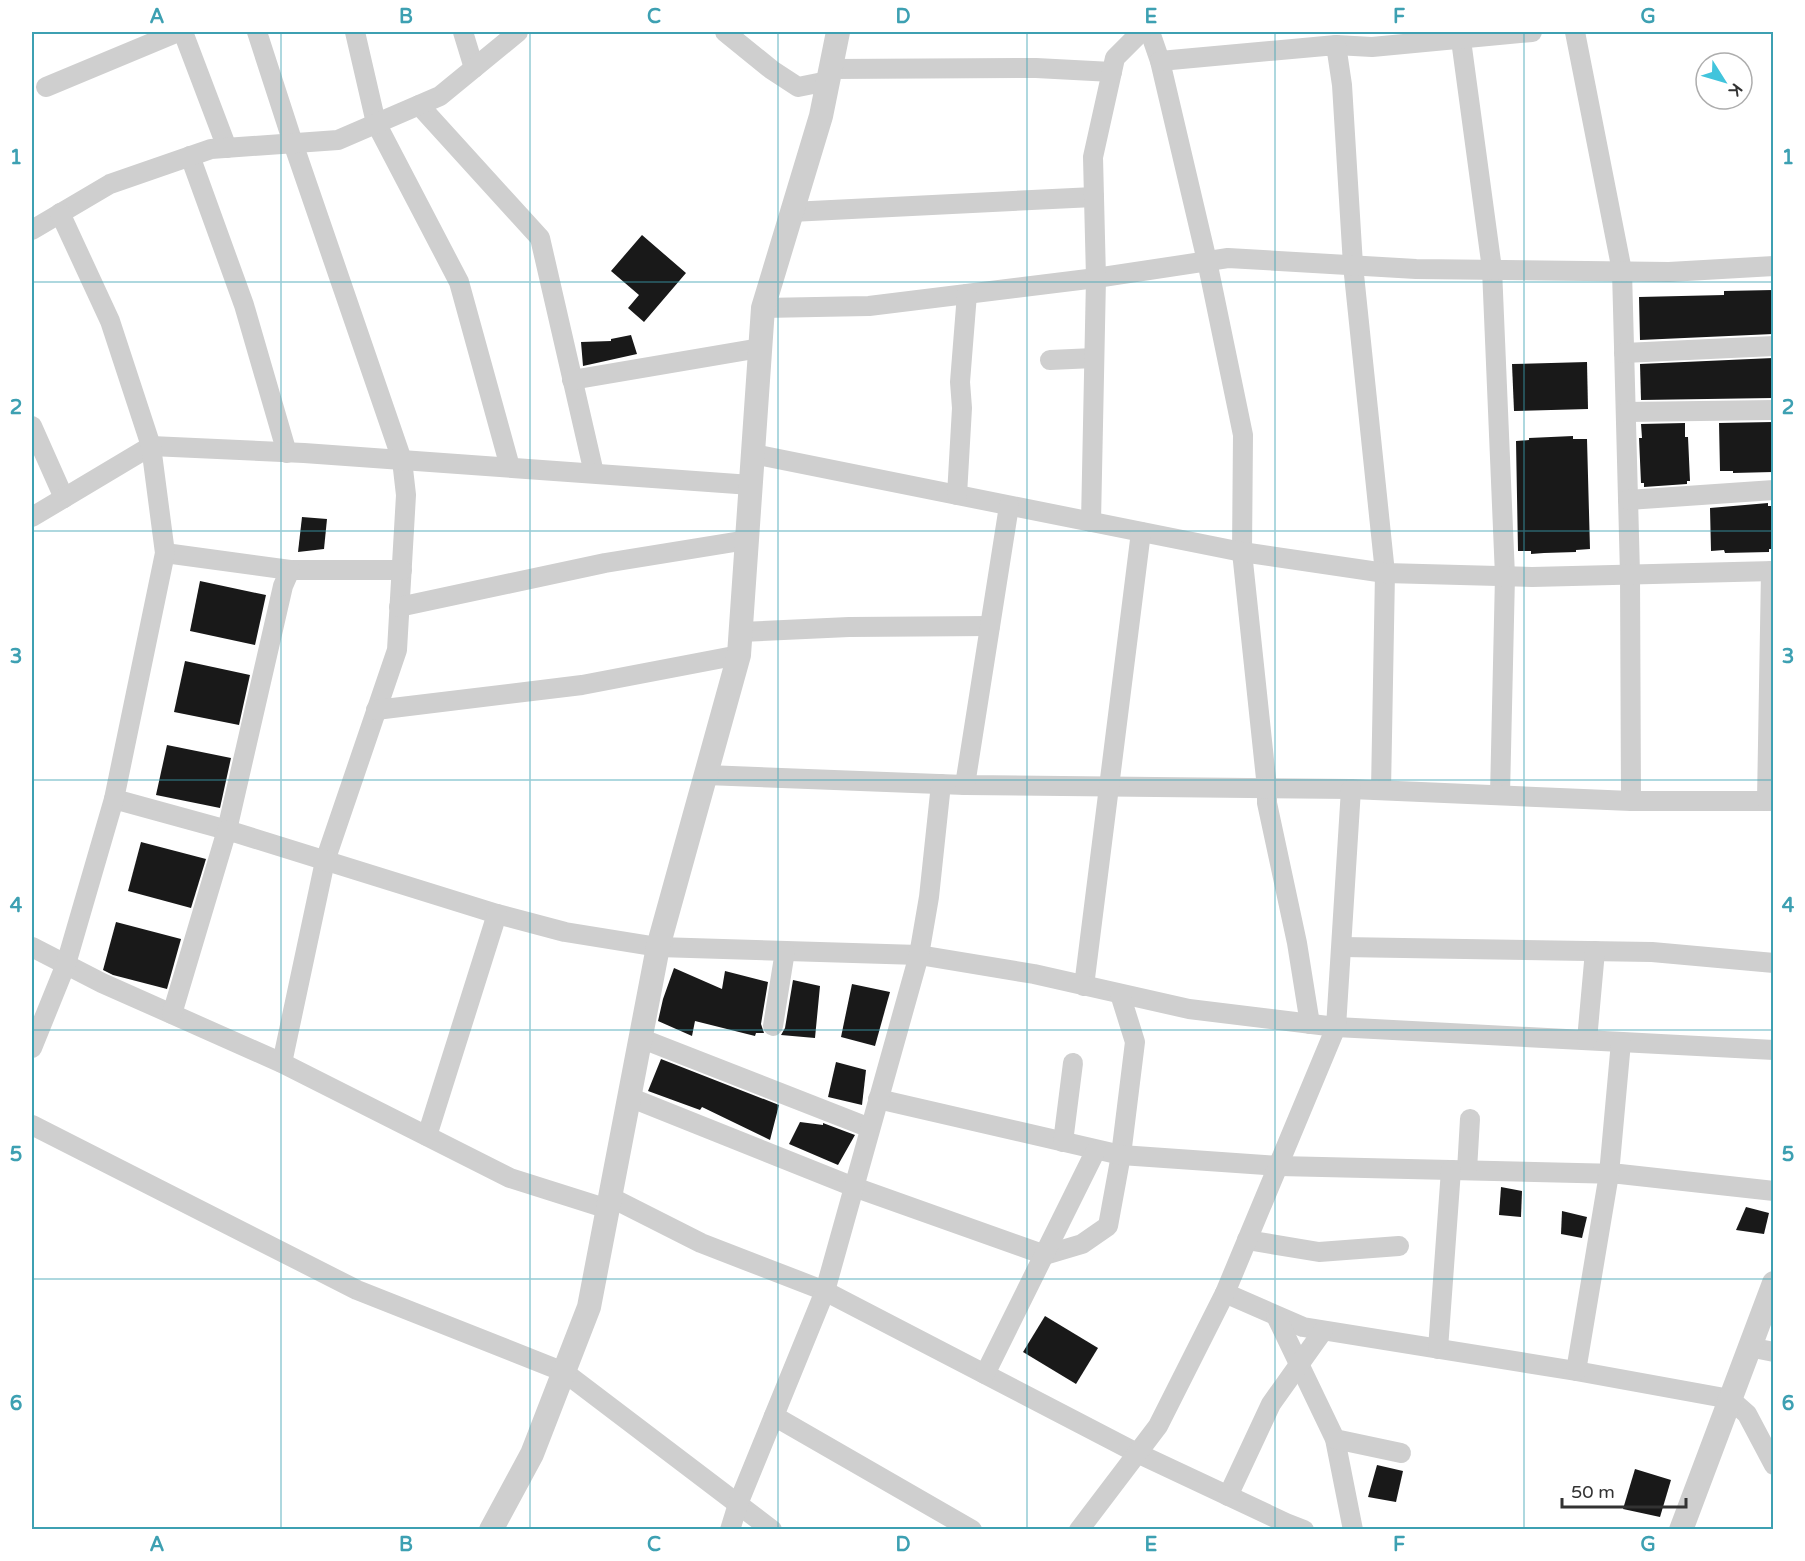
<svg xmlns="http://www.w3.org/2000/svg" width="1805" height="1561" font-family="'Varela Round',sans-serif">
<style>
.building{fill:#191919}
.lines{fill:none;stroke-linecap:round;stroke-linejoin:round}
.minor{stroke:#cfcfcf;stroke-width:20}
.tertiary{stroke:#cfcfcf;stroke-width:24}
.grid{fill:none;stroke:#3da0b2;stroke-width:1.5;stroke-opacity:0.55}
.neatline{fill:none;stroke:#3da0b2;stroke-width:2}
.grid-label{font-size:20px;text-anchor:middle;font-weight:bold;fill:#3da0b2}
</style>
<rect width="100%" height="100%" fill="#fff"/>
<!-- building -->
<g class="building">
<path d="M642,235L686,273L644,322L628,308L639,295L611,271Z"/>
<path d="M1773,290V334L1640,340L1639,297L1724,295V291Z"/>
<path d="M631,335L637,354L583,366L581,342L611,341V339Z"/>
<path d="M1773,358V398L1641,400L1640,364Z"/>
<path d="M1587,362L1588,409L1514,411L1512,364Z"/>
<path d="M1773,422V472L1733,473V471H1720L1719,423Z"/>
<path d="M1685,423V437H1688L1690,481H1687V484L1644,487V483H1641L1639,438H1642L1641,424Z"/>
<path d="M1573,436V439H1587L1590,549L1576,550V552L1544,553L1531,554V551H1518L1516,441L1529,440V438Z"/>
<path d="M1768,503V506H1773V549H1769V552L1725,553L1724,550L1711,551L1710,508Z"/>
<path d="M302,517L327,519L324,549L298,552Z"/>
<path d="M200,581L266,595L255,645L190,631Z"/>
<path d="M185,661L250,675L239,725L174,712Z"/>
<path d="M167,745L231,758L220,808L156,795Z"/>
<path d="M141,842L206,859L191,908L128,891Z"/>
<path d="M116,922L181,939L167,989L113,975L103,970Z"/>
<path d="M674,968L722,989L725,971L768,982L761,1024L764,1033H756L755,1036L695,1021L692,1036L658,1021L663,999Z"/>
<path d="M793,980L820,986L815,1038L781,1035L785,1028Z"/>
<path d="M852,984L890,992L875,1046L841,1037Z"/>
<path d="M661,1059L779,1105L770,1140L702,1107L700,1110L648,1091Z"/>
<path d="M836,1062L866,1070L862,1105L828,1097Z"/>
<path d="M800,1122L823,1125V1123L855,1135L838,1165L789,1144Z"/>
<path d="M1501,1187L1522,1191L1521,1217L1499,1215Z"/>
<path d="M1746,1207L1769,1213L1764,1234L1736,1230Z"/>
<path d="M1562,1211L1587,1217L1582,1238L1561,1234Z"/>
<path d="M1045,1316L1098,1348L1076,1384L1023,1352Z"/>
<path d="M1377,1465L1403,1471L1396,1502L1368,1497Z"/>
<path d="M1635,1469L1671,1480L1660,1517L1623,1509Z"/>
</g>
<g class="lines">
<!-- minor -->
<g class="minor">
<path d="M183,32L227,148"/>
<path d="M257,32L293,143L402,460L406,495L397,650L325,861L282,1063"/>
<path d="M355,32L376,123L459,282L510,467"/>
<path d="M463,32L474,68"/>
<path d="M725,32L772,70L798,87L828,81"/>
<path d="M1150,32L1160,61L1207,261L1243,435L1242,552L1267,788V803L1297,943L1310,1024"/>
<path d="M1575,32L1622,271L1630,574L1631,801"/>
<path d="M1461,40L1492,269L1505,576L1500,795"/>
<path d="M1336,45L1372,47L1532,32"/>
<path d="M1160,61L1336,45L1342,85L1353,265L1385,573L1381,790"/>
<path d="M831,69L1036,68L1112,72"/>
<path d="M46,87L178,32"/>
<path d="M419,105L540,238L594,473"/>
<path d="M190,156L244,305L287,453"/>
<path d="M791,212L1094,197"/>
<path d="M32,230L110,184L211,149L338,140L440,96L518,32"/>
<path d="M763,308L869,306L1096,278L1228,258L1416,269L1669,272L1774,266"/>
<path d="M1624,353L1774,346"/>
<path d="M1050,360L1094,358"/>
<path d="M572,380L760,348"/>
<path d="M1626,412L1774,410"/>
<path d="M32,426L64,498"/>
<path d="M753,454L1242,552L1385,573L1532,577L1774,571"/>
<path d="M957,495L962,408L960,382L967,294"/>
<path d="M1628,500L1774,490"/>
<path d="M32,517L151,446L304,453L751,485"/>
<path d="M1091,522L1096,278L1093,157L1115,58L1141,32"/>
<path d="M165,553L290,570H402"/>
<path d="M399,607L605,563L747,540"/>
<path d="M741,632L849,627L990,626"/>
<path d="M376,710L582,685L739,655"/>
<path d="M706,775L965,785L1351,789L1631,801H1774"/>
<path d="M965,785L1009,506"/>
<path d="M114,799L227,830L283,586L290,570"/>
<path d="M1767,801L1771,571"/>
<path d="M32,947L102,983L282,1063L510,1178L608,1209"/>
<path d="M1342,947L1652,952L1774,963"/>
<path d="M1084,986L1141,532"/>
<path d="M172,1014L227,830L497,914L565,932L658,947L919,955L1034,974L1189,1009L1336,1027L1774,1050"/>
<path d="M773,1026L785,951"/>
<path d="M640,1038L870,1128"/>
<path d="M1587,1040L1595,951"/>
<path d="M32,1048L66,964L114,799L165,553L151,446L110,321L60,213"/>
<path d="M629,1097L854,1187L1045,1255L1082,1244L1108,1226L1121,1155L1135,1042L1120,994"/>
<path d="M878,1099L1121,1155L1279,1166L1620,1174L1774,1191"/>
<path d="M32,1125L357,1290L564,1372L772,1530"/>
<path d="M427,1136L497,914"/>
<path d="M1063,1142L1073,1063"/>
<path d="M1467,1170L1470,1119"/>
<path d="M610,1197L701,1243L825,1291L1137,1453L1286,1523L1304,1530"/>
<path d="M1247,1240L1319,1252L1399,1246"/>
<path d="M1225,1293L1303,1327L1576,1371L1730,1399L1747,1414L1774,1465"/>
<path d="M1276,1316L1335,1439L1353,1530"/>
<path d="M1749,1347L1774,1352"/>
<path d="M1438,1349L1451,1170"/>
<path d="M1576,1371L1609,1174L1621,1042"/>
<path d="M985,1374L1096,1150"/>
<path d="M774,1416L972,1530"/>
<path d="M1335,1439L1401,1453"/>
<path d="M1228,1496L1271,1404L1323,1331"/>
<path d="M730,1530L738,1504L825,1291L919,955L929,897L941,784"/>
<path d="M1079,1530L1158,1426L1225,1293L1336,1027L1351,789"/>
</g>
<!-- tertiary -->
<g class="tertiary">
<path d="M491,1530L532,1454L589,1307L658,947L739,655L763,308L821,116L838,32"/>
<path d="M1681,1530L1774,1283"/>
</g>
</g>
<!-- grid -->
<path class="grid" d="M281,32V1530M530,32V1530M778,32V1530M1027,32V1530M1275,32V1530M1524,32V1530M32,282H1774M32,531H1774M32,780H1774M32,1030H1774M32,1279H1774"/>
<!-- border -->
<rect width="1805" height="1561" fill="none" stroke="#ffffff" stroke-width="66"/>
<!-- north arrow -->
<g transform="translate(1724 81) rotate(127)"><circle r="28" fill="#ffffff" stroke="#adadad" stroke-width="1.5"/>
<path d="M0-4.5L10 22L0 15L-10 22Z" fill="#41c4dc"/>
<text y="-9" font-size="16" font-weight="bold" text-anchor="middle" fill="#323232">K</text>
</g>
<!-- scale -->
<path d="M1562 1498v9h124v-9" fill="none" stroke="#323232" stroke-width="3"/>
<text x="1571" y="1498" font-size="18" fill="#323232" stroke="#ffffff" stroke-width="4.5" paint-order="stroke">50 m</text>
<rect x="33" y="33" width="1739" height="1495" class="neatline"/>
<g class="grid-label">
<text x="157" y="23">A</text>
<text x="406" y="23">B</text>
<text x="654" y="23">C</text>
<text x="903" y="23">D</text>
<text x="1151" y="23">E</text>
<text x="1399" y="23">F</text>
<text x="1648" y="23">G</text>
<text x="16" y="164">1</text>
<text x="1788" y="164">1</text>
<text x="16" y="414">2</text>
<text x="1788" y="414">2</text>
<text x="16" y="663">3</text>
<text x="1788" y="663">3</text>
<text x="16" y="912">4</text>
<text x="1788" y="912">4</text>
<text x="16" y="1161">5</text>
<text x="1788" y="1161">5</text>
<text x="16" y="1410">6</text>
<text x="1788" y="1410">6</text>
<text x="157" y="1551">A</text>
<text x="406" y="1551">B</text>
<text x="654" y="1551">C</text>
<text x="903" y="1551">D</text>
<text x="1151" y="1551">E</text>
<text x="1399" y="1551">F</text>
<text x="1648" y="1551">G</text>
</g>
</svg>
